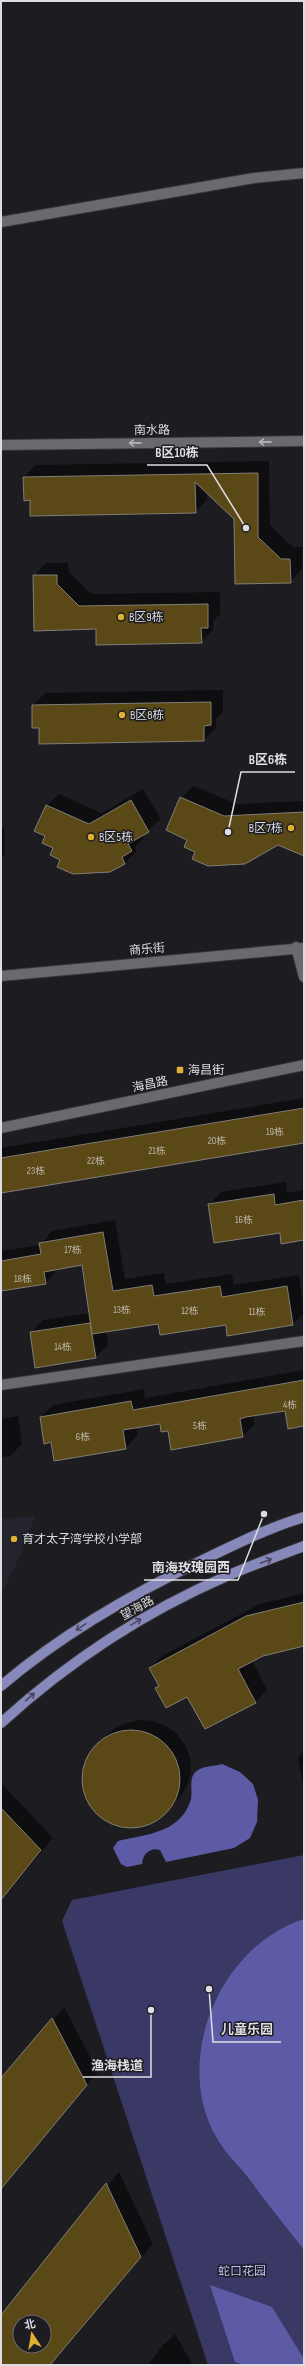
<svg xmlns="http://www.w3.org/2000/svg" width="305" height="2366" font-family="'Sofia Sans Condensed','Noto Sans SC',sans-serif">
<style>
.built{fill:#24242f}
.green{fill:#3a3865}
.water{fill:#5d5ba6}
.shadow{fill:#0007;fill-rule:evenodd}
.building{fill:#5a4816;stroke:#817e77;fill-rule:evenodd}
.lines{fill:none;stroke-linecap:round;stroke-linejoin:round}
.street-casing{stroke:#36363a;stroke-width:12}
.secondary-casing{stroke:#36363a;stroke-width:12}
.primary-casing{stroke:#36363a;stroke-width:12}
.street{stroke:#696970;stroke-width:10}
.secondary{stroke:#696970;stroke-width:10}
.primary{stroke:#8889bb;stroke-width:10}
.oneway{stroke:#b5b5ba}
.oneway2{stroke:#47485f}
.poi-dot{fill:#ddb133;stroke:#1c1c21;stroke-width:1.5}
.labels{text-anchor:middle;stroke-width:3;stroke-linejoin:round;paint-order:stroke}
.number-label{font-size:10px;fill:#bdb8af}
.street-label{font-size:12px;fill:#dedee2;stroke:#1c1c21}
.poi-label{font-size:12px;fill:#dedee2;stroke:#1c1c21;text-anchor:start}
.park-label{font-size:12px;fill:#bcbefd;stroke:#1c1c21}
.leader{fill:none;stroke:#dedee2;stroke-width:1.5}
.callout-dot{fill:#dedee2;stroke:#1c1c21;stroke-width:1.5}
.callout-label{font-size:13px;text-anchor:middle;font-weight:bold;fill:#dedee2;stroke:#1c1c21;stroke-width:3;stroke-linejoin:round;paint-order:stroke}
</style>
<rect width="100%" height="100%" fill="#1c1c21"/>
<!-- built -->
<path class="built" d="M35,1516L19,1558L1,1594V1519Z"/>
<!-- green -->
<path class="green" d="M304,1855V1919L274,1934L238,1965L215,2001L204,2035V2105L216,2138L304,2250V2365H208L62,1921L72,1900Z"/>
<!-- water -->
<g class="water">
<path d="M222,1764L240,1772L253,1784L258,1800L257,1822L250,1838L234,1848L166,1862L160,1850L154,1849C146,1852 143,1855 142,1864L127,1867L121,1864L113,1848L118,1841C139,1836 168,1834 183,1815C186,1812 190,1803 191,1799C193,1788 187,1775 200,1769C206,1766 215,1766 222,1764Z"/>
<path d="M304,1919V2250C284,2225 264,2199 244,2173C235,2162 223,2150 216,2137C172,2059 220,1946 304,1919Z"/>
<path d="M210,2285L272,2307L304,2359V2365H244L235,2362Z"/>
</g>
<!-- shadow -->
<g class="shadow">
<path d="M269,461L270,525L293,547H302V569L290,582L235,519L207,492V500L195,512L31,499L24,477L36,465Z"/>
<path d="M46,563H68L69,572L92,594L220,592V614L213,621V630L201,642L97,628L34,576Z"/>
<path d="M223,690V712L216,719V728L204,740L40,743V727L33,705L45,693Z"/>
<path d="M194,786L237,804L304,801V855L278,844L197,851L189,840L181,798Z"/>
<path d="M143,789L161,819L142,835L144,838L135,847L137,851L125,863L110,871L62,859L46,836V806L59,794L102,813Z"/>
<path d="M4,828L5,854L1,858V829Z"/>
<path d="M304,1098V1142L1,1193V1148Z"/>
<path d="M286,1182L287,1193L304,1190V1239L209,1205L221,1192Z"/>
<path d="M115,1220L125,1279L164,1273L166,1284L232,1274L234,1285L299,1275L304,1313L293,1324L159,1323L106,1331L108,1345L96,1357L31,1333L43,1320L90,1313L83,1264L58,1268L46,1283L1,1290V1251L41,1245L52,1231Z"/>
<path d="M304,1370V1425L286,1409L253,1414L255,1424L242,1436L169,1430L160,1423L136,1427L138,1435L125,1448L52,1441L41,1417L53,1405L144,1389L145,1398Z"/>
<path d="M18,1416L22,1444L10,1456L1,1457V1419Z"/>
<path d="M304,1593V1646L263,1655L252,1661L267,1690L255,1702L188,1696L160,1685L150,1668L162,1656L260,1604Z"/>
<path d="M140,1720L153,1721L166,1726L177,1734L185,1745L190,1757L191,1771L188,1784L181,1796L160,1818L148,1824L134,1827L121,1826L108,1822L97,1813L89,1802L84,1790L83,1776L86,1763L92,1751L114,1729L126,1723Z"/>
<path d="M304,1751V1789L298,1758Z"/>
<path d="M2,1784L53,1838L1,1901V1785Z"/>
<path d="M64,2007L98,2072L1,2190V2080Z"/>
<path d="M119,2172L153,2244L50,2365H1V2316ZM20,2322H44V2346H20Z"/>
<path d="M175,2334L193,2365H148L163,2345Z"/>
</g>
<!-- building -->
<g class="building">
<path d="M258,473V537L281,559H290L291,583L235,584L234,519L195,482L196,513L30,516V500L24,501L23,477Z"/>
<path d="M33,575H57V584L79,606L208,604V628H201L202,643L96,645V629L34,631Z"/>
<path d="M211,702V725L204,726V741L39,744V728H32V705Z"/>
<path d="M180,797L224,816L304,812V856L278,845L245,864L208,866L192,859L195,852L184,847L187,840L166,830Z"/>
<path d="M131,800L149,832L128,844L132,851L122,857L125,864L110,872L73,874L57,867L60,860L50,855L53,848L42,843L45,836L34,831L46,805L89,824Z"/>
<path d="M304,1108V1143L1,1193V1158Z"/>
<path d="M274,1194L275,1205L304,1200V1240L281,1244L280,1233L214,1243L208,1204Z"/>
<path d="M103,1232L113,1291L152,1285L154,1296L220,1286L222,1297L287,1286L293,1325L227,1336L226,1325L160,1335L158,1324L92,1334L82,1265L44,1272L46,1284L1,1291V1261L41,1254L39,1243Z"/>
<path d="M90,1323L96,1358L35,1368L30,1332Z"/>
<path d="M304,1380V1426L288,1429L285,1411L246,1417L240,1419L243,1437L171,1450L168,1431L161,1432L160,1424L123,1430L126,1449L54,1461L51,1442L44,1444L40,1417L131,1401L133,1410Z"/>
<path d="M304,1602V1646L263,1656L238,1669L256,1703L205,1729L187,1697L166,1708L155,1688L159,1686L149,1668L246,1616Z"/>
<circle cx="131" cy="1779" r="49"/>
<path d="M1,1808L41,1850L1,1900Z"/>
<path d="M52,2018L87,2085L1,2189V2078Z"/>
<path d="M106,2183L141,2257L50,2365H1V2315ZM20,2322H44V2346H20Z"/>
</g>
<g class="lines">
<defs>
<g id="street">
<path d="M1,222L254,178L304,173"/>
<path d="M296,947L304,977"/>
<path d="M1,976L304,948"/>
<path d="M1,1385L304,1341"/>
</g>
<g id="secondary">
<path d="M1,445L304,441"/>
<path d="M1,1128L304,1065"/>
</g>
<g id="primary">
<path d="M1,1686C63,1633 135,1592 209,1557C240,1542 271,1527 304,1517"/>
<path d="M1,1723C68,1662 144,1612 227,1576C252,1565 278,1556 304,1546"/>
</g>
</defs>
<!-- street casing -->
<use href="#street" class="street-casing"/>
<!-- secondary casing -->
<use href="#secondary" class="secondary-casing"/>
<!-- primary casing -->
<use href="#primary" class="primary-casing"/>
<!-- street -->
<use href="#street" class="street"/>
<!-- secondary -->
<use href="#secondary" class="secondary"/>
<!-- primary -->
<use href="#primary" class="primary"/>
</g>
<!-- one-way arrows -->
<defs><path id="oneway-shaft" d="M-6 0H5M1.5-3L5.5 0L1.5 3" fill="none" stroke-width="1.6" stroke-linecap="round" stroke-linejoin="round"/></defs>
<g class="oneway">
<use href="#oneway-shaft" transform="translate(265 442) rotate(179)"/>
<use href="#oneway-shaft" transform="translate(135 443) rotate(179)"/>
</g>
<g class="oneway2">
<use href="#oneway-shaft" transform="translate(266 1561) rotate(-21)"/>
<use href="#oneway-shaft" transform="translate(136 1622) rotate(-31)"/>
<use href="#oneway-shaft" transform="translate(81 1627) rotate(146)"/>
<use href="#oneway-shaft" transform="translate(30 1697) rotate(-41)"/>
</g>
<!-- markers -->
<g class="poi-dot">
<circle cx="121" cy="617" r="4"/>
<circle cx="122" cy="715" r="4"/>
<circle cx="291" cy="828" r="4"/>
<circle cx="91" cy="837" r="4"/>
<rect x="176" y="1066" width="8" height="8" rx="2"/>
<circle cx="14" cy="1539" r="4"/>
</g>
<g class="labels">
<!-- number labels -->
<g class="number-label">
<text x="275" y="1135">19栋</text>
<text x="217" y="1144">20栋</text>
<text x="157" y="1154">21栋</text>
<text x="96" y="1164">22栋</text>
<text x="36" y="1174">23栋</text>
<text x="244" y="1223">16栋</text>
<text x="73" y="1253">17栋</text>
<text x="23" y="1282">18栋</text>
<text x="122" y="1313">13栋</text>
<text x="190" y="1314">12栋</text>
<text x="257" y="1315">11栋</text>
<text x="63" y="1350">14栋</text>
<text x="290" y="1408">4栋</text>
<text x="200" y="1429">5栋</text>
<text x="83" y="1440">6栋</text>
</g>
<!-- street labels -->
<g class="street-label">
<text transform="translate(152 430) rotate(-1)" y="4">南水路</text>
<text transform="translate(147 949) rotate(-5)" y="4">商乐街</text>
<text transform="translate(150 1084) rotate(-12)" y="4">海昌路</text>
<text transform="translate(137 1608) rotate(-29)" y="4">望海路</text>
</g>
<!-- poi labels -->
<g class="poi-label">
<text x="129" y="621">B区9栋</text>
<text x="130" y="719">B区8栋</text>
<text x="283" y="832" text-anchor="end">B区7栋</text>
<text x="99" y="841">B区5栋</text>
<text x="188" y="1074">海昌街</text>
<text x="22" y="1543">育才太子湾学校小学部</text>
</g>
<!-- park labels -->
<g class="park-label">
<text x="242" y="2275">蛇口花园</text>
</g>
</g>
<!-- callouts -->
<path class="leader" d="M246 528L207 465H147M228 832L241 772H295M264 1514L238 1580H144M209 1989L213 2042H281M151 2010L151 2077H83"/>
<g class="callout-dot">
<circle cx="246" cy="528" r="4"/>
<circle cx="228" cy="832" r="4"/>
<circle cx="264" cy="1514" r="4"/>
<circle cx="209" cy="1989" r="4"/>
<circle cx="151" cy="2010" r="4"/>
</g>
<g class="callout-label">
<text x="177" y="457">B区10栋</text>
<text x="268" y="764">B区6栋</text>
<text x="191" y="1572">南海玫瑰园西</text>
<text x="247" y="2034">儿童乐园</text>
<text x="117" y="2070">渔海栈道</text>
</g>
<!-- border -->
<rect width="305" height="2366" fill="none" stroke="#dedee2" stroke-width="4"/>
<!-- north arrow -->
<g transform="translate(32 2334) rotate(348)"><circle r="19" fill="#1c1c21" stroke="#6a6a6e"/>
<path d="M0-3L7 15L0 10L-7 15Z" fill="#ddb133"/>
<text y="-6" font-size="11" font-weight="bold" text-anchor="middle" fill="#dedee2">北</text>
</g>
</svg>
